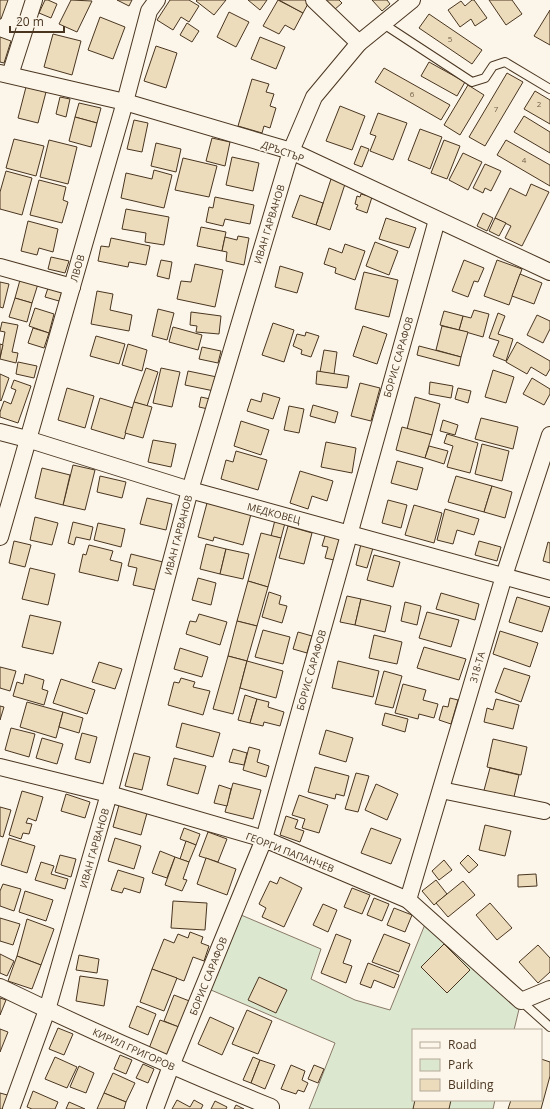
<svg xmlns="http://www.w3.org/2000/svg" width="550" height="1109" font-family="'Open Sans',sans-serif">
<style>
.green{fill:#dce7d0;stroke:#887966}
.building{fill:#ecdcbc;stroke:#4a3520}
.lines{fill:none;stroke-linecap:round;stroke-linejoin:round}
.lane-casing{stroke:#4a3520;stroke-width:10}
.street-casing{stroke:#4a3520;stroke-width:18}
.lane{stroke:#fbf6e9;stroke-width:8}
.street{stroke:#fbf6e9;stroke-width:16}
.labels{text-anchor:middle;stroke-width:3;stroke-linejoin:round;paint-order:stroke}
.number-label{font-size:8px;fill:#725f47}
.street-label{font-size:10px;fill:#4a3520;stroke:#fbf6e9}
</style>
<rect width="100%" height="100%" fill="#fbf6e9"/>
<!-- green -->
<path class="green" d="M234,912L321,949L311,979L355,1000L390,1010L428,917L521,1001L514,1030H413V1100H495L493,1109H309L335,1043L204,987Z"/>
<!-- building -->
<g class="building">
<path d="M0,0H8L1,19H0Z"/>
<path d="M45,0H48L57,4L51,18L39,13Z"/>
<path d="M71,0L92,1L77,32L59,24Z"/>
<path d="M117,0H132L129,6Z"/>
<path d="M170,0H189L199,6L189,22L181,17L173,30L157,20Z"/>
<path d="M197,0H226L214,15L196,1Z"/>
<path d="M248,0H267L260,10Z"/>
<path d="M278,0L303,13L294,30L285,25L279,34L263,26Z"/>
<path d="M279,0H310L303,13Z"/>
<path d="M325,0H339L342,3L334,10Z"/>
<path d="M372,0H387L390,4L382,11Z"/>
<path d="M472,0H474L487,18L475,26L471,19L460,27L448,10L461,1L465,6Z"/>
<path d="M489,0H512L522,14L506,25Z"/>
<path d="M550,10V45L534,36Z"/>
<path d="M229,12L249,22L236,47L217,37Z"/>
<path d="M429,14L482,50L472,64L419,28Z"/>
<path d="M100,17L125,27L113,59L88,50Z"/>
<path d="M187,23L199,31L192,42L180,35Z"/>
<path d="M53,34L81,41L72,75L44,67Z"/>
<path d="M0,37L11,41L4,63L0,62Z"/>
<path d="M260,37L285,47L276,69L251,59Z"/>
<path d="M156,46L177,53L166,88L144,81Z"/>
<path d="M429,62L465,82L457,96L421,76Z"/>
<path d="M384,68L450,105L441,120L375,82Z"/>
<path d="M507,73L523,82L485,146L469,137Z"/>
<path d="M252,79L269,84L266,92L274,94L270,106L276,108L270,128L264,126L262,133L238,126Z"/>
<path d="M468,85L484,95L460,135L444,125Z"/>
<path d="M26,87L46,92L38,123L18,118Z"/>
<path d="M535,91L550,100V124L524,109Z"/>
<path d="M60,97L70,99L66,117L56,114Z"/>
<path d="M79,103L101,108L97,123L75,117Z"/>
<path d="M340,106L365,116L352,150L326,141Z"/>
<path d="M378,113L407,123L393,160L370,151L376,136L370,134Z"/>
<path d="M524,116L550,132V153L514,132Z"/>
<path d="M75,117L97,123L91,147L69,141Z"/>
<path d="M134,120L148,123L142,152L127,149Z"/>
<path d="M420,129L442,137L430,169L408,160Z"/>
<path d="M212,138L230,142L225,166L206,161Z"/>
<path d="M14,139L44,146L36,176L6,168Z"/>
<path d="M49,140L77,147L68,184L40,177Z"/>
<path d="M444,140L460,146L447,179L431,173Z"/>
<path d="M506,140L550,165V186L497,155Z"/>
<path d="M156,143L181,149L176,172L151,166Z"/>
<path d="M361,146L369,149L362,167L354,164Z"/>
<path d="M463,153L482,162L468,190L449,180Z"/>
<path d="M232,157L259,163L253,191L226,185Z"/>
<path d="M183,158L217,166L209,197L175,190Z"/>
<path d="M485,164L501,171L491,191L485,188L483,193L473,188Z"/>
<path d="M154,170L172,175L164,208L121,198L126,173L152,179Z"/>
<path d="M6,171L32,178L22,215L0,209V192Z"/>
<path d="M332,176L346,181L330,230L316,225Z"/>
<path d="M39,180L66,187L63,200L68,202L62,223L30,215Z"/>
<path d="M531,184L549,192L522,246L505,238L511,226L495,218L510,188L526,196Z"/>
<path d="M361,194L372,197L367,213L356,209L358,205L355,204L357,196L360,197Z"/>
<path d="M300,195L323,203L316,225L292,217Z"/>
<path d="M215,197L254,205L250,224L225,219L223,226L206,222L209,207L213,208Z"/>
<path d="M126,209L169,217L164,245L145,242L146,233L122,229Z"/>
<path d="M483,213L493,218L487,231L477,226Z"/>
<path d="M386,218L416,228L409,248L379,239Z"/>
<path d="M495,218L506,223L499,236L489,231Z"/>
<path d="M28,221L58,229L53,252L39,248L37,255L21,251Z"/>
<path d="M201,227L226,232L222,251L197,246Z"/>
<path d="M238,236L249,238L244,265L226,261L227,252L222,251L225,237L237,240Z"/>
<path d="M111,238L150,246L146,265L129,262L128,267L98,261L101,246L109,247Z"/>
<path d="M375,242L398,251L389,275L366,266Z"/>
<path d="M345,244L365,251L355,280L335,273L336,268L324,264L329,248L342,253Z"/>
<path d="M51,257L69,261L65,273L48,269Z"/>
<path d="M161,260L172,262L169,279L157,276Z"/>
<path d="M464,260L484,268L478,282L474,281L468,297L452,291Z"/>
<path d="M497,260L522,269L509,305L484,296Z"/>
<path d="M195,264L223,270L215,307L177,299L181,281L191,282Z"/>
<path d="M280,266L303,273L297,293L275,287Z"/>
<path d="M364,272L398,280L389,317L355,309Z"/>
<path d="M520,274L542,283L534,304L512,296Z"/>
<path d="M20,280L38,284L32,303L15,298Z"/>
<path d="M0,282L9,284L3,308L0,307Z"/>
<path d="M48,288L62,292L59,301L45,297Z"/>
<path d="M97,291L113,294L110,310L132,315L129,331L91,324Z"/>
<path d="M15,298L32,303L27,322L9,317Z"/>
<path d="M35,308L54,314L49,333L29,326Z"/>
<path d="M158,309L174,313L167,340L152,336Z"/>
<path d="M474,310L489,314L483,337L459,330L463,316L471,318Z"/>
<path d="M444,311L463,316L459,330L440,325Z"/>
<path d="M191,312L221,316L219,334L196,332L197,326L190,325Z"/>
<path d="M498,313L505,316L498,334L513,339L506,361L493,356L499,341L489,338Z"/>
<path d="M537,315L550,321V329L543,343L527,335Z"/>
<path d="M2,322L18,325L12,352L18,353L16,363L0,359L5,332L0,331Z"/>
<path d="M273,323L294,330L284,362L262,355Z"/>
<path d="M363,326L387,334L377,364L353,356Z"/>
<path d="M442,326L468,332L461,357L436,350Z"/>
<path d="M173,327L202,335L198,350L169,342Z"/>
<path d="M33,328L49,333L44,348L28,343Z"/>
<path d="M306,332L319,336L311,357L301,354L302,350L293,346L297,334L305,336Z"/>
<path d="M96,336L125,344L119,364L90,356Z"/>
<path d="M517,342L550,361V369L546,376L531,367L527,374L506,362Z"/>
<path d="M0,344L3,345L0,357Z"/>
<path d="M128,344L147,350L142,371L122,365Z"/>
<path d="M419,346L461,357L459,366L417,355Z"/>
<path d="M202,347L221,351L218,363L199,359Z"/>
<path d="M324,350L337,352L334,374L320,372Z"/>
<path d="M18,362L37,366L34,378L16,374Z"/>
<path d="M146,368L158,372L147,406L134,402Z"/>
<path d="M161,368L180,372L172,407L153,403Z"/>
<path d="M493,370L514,377L506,403L485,397Z"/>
<path d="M188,371L217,377L214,391L185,385Z"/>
<path d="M317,371L349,376L347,388L316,384Z"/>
<path d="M0,374L9,378L1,401L0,400Z"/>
<path d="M532,378L550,389V394L544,405L523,394Z"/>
<path d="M14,380L31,386L18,423L0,417V412L4,401L11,404L16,390L11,388Z"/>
<path d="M430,382L453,386L451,398L429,394Z"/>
<path d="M360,383L380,388L371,421L351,416Z"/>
<path d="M67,388L94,396L85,428L58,420Z"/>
<path d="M458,388L471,391L468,403L455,399Z"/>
<path d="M263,393L280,398L273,419L247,411L251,399L261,402Z"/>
<path d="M201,397L210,399L208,409L199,407Z"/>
<path d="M415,397L440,404L432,435L407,429Z"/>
<path d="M100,398L133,408L124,439L91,429Z"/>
<path d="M134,402L152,407L143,438L125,433Z"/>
<path d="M313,405L338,412L335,423L310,416Z"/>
<path d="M289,406L304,409L299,433L284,430Z"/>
<path d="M481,418L518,427L513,449L475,439Z"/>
<path d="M443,420L458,425L455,435L440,431Z"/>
<path d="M241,421L269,430L261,455L234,446Z"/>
<path d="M402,427L432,435L425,458L396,450Z"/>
<path d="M447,434L478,443L470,473L447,467L453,446L444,443Z"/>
<path d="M153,440L176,444L171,467L148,462Z"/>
<path d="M326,442L356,448L352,473L321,467Z"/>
<path d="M482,444L509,451L502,481L475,474Z"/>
<path d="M429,446L448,451L444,464L425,458Z"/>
<path d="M236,451L267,460L258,490L221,479L226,460L233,462Z"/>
<path d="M397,461L423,468L417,490L391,483Z"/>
<path d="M73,465L95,470L85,510L63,505Z"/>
<path d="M42,468L70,475L63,505L35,498Z"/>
<path d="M300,471L333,481L327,501L312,496L308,509L290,503Z"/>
<path d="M100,476L126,482L122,498L97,492Z"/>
<path d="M456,476L492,486L484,512L448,502Z"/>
<path d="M492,486L512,492L505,518L484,512Z"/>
<path d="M147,498L172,504L166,530L140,524Z"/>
<path d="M388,500L407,505L401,528L382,523Z"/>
<path d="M207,503L251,514L243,545L214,537L213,541L198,537Z"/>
<path d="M414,505L442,513L434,543L405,535Z"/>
<path d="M445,509L479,519L474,535L457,530L453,544L437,540Z"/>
<path d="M35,517L58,523L52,545L30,540Z"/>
<path d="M275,520L285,523L281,538L271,536Z"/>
<path d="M73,522L93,527L90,540L76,537L74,545L68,543Z"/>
<path d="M98,523L125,529L121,547L94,540Z"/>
<path d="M288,526L312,533L304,564L279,558Z"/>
<path d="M261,533L281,538L268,587L248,581Z"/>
<path d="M326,533L340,537L334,560L325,558L328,547L322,546Z"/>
<path d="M14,541L31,545L25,567L9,563Z"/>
<path d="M479,541L501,547L497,561L475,555Z"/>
<path d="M548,542L550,543V563L543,561Z"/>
<path d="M206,544L226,549L220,574L200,569Z"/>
<path d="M361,544L373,548L367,568L356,565Z"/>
<path d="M89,545L113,551L110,560L122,563L118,581L79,572L83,554L86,555Z"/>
<path d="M226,549L249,554L243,579L220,574Z"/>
<path d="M131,554L163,562L156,590L133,585L137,568L128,566Z"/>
<path d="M374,555L400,562L393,587L367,580Z"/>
<path d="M30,568L55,574L48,605L22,599Z"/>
<path d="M198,578L216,583L211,605L192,600Z"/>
<path d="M248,581L268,587L257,626L237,621Z"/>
<path d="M269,592L281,596L279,604L287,606L282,623L262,617Z"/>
<path d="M441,593L479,604L475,620L436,609Z"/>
<path d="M347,596L361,599L355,625L340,622Z"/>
<path d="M517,597L550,607L542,632L509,622Z"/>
<path d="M361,599L391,606L385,632L355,625Z"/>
<path d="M405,602L421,606L417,625L401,621Z"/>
<path d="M427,612L459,620L451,647L419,638Z"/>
<path d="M199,614L227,622L220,645L186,634L190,621L196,622Z"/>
<path d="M30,615L61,622L53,654L22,647Z"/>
<path d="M237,621L257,626L247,661L228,656Z"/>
<path d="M263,630L290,637L283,664L255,657Z"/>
<path d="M500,631L538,643L530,667L493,654Z"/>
<path d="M298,632L312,636L307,653L293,649Z"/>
<path d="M374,635L402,642L397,664L369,658Z"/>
<path d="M424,647L466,659L459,680L417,668Z"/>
<path d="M180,648L208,657L202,677L174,669Z"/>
<path d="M228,656L247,661L233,714L213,709Z"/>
<path d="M247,661L283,671L276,698L240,688Z"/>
<path d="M338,661L379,671L373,697L332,688Z"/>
<path d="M99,662L122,669L115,689L92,682Z"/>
<path d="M0,667L16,671L10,691L0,688Z"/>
<path d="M504,668L530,676L521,702L495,692Z"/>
<path d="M384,671L402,676L393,708L375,704Z"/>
<path d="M25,674L44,680L42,689L48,691L44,705L13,696L17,682L23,684Z"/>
<path d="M181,678L195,682L193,687L210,691L203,715L168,705L174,682L179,683Z"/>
<path d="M61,679L95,690L87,714L53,703Z"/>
<path d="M403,684L426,690L423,700L438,704L434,718L419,714L418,719L395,713Z"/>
<path d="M245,695L257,699L250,723L238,720Z"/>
<path d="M450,698L458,700L451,724L439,720L443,706L448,707Z"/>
<path d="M257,699L269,702L268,707L284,712L280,726L264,722L263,726L250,723Z"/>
<path d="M496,699L519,705L513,729L484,722L487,708L493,710Z"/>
<path d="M27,702L63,712L56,738L20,727Z"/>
<path d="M0,706L4,707L0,720Z"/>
<path d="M63,712L83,718L79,733L59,727Z"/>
<path d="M385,713L408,719L405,732L382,725Z"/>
<path d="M182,723L220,733L213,757L176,747Z"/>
<path d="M11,728L35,734L29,757L5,750Z"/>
<path d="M326,730L353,738L346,762L319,754Z"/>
<path d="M82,733L97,737L90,763L75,759Z"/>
<path d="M42,738L63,744L57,764L36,758Z"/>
<path d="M493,739L527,747L521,775L487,767Z"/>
<path d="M249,747L260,750L257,762L269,766L266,777L243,770Z"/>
<path d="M233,749L247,753L244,765L229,762Z"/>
<path d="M134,753L150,757L142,790L125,786Z"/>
<path d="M174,758L206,766L198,794L167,785Z"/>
<path d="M315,767L349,776L344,796L336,794L335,799L308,792Z"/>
<path d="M490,768L519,775L513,801L483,794Z"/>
<path d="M356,773L369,776L358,812L345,809Z"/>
<path d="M233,783L261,790L253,819L225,812Z"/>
<path d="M376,784L398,794L387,820L365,810Z"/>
<path d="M219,785L231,789L227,806L214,803Z"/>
<path d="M22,791L43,797L36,821L28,818L26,823L32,824L29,834L23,833L21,839L9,835Z"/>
<path d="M66,794L90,802L85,818L61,811Z"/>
<path d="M299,795L328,805L319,833L302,828L305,819L292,815Z"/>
<path d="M119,805L147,813L141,835L113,827Z"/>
<path d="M0,807L11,810L3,837L0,836Z"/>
<path d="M286,816L298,820L295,828L304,831L300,842L280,835Z"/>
<path d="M485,825L511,831L505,856L479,850Z"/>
<path d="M184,828L200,834L196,845L180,839Z"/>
<path d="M371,828L401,839L391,864L361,853Z"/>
<path d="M208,832L227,839L218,862L199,856Z"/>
<path d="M9,838L35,846L27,873L1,865Z"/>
<path d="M115,838L141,846L134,869L108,861Z"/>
<path d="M186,841L196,845L189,862L180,859Z"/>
<path d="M160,851L175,857L167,878L152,873Z"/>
<path d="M60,855L76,859L71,877L55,872Z"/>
<path d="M468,855L478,865L469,873L460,863Z"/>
<path d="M175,857L189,862L183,879L187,880L182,891L165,885Z"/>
<path d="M206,858L236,869L227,895L197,884Z"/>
<path d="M444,860L452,870L439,880L432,871Z"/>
<path d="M41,862L54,866L51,874L68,879L65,889L35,880Z"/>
<path d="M118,870L144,878L140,893L124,888L122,893L111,890Z"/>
<path d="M536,874L537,886L518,887V875Z"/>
<path d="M280,877L302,888L284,927L262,917L266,908L259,904L270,881L277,884Z"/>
<path d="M436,880L447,894L434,905L422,891Z"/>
<path d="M463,881L475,895L448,917L436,903Z"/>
<path d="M3,884L21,889L14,911L0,906V891Z"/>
<path d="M352,888L370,895L362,914L344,907Z"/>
<path d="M25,891L53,900L46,921L19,912Z"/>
<path d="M374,898L389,904L382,921L367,915Z"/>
<path d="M173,901L207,903L205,930L171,928Z"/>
<path d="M490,903L512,928L497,940L476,915Z"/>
<path d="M323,904L337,910L328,932L313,925Z"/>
<path d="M394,908L412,915L405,932L387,925Z"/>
<path d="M0,918L20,924L13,945L0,941Z"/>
<path d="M27,919L54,929L41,965L17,956Z"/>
<path d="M190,932L203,937L201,943L209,946L204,961L193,957L184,981L152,969L164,939L174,943L178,934L188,938Z"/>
<path d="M336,934L351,940L343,963L352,966L346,983L321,973Z"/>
<path d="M384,934L410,944L399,972L372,962Z"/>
<path d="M444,944L470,970L447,993L421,967Z"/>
<path d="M538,945L550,958V972L538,983L519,962Z"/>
<path d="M0,954L14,961L7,976L0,973Z"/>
<path d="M79,955L99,959L97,973L76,970Z"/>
<path d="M17,956L41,965L32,989L8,981Z"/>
<path d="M368,963L399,975L394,988L374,980L371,988L360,984Z"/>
<path d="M152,969L177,978L164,1011L140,1002Z"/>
<path d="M80,976L108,980L104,1006L76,1001Z"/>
<path d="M259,977L287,990L276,1013L248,1000Z"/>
<path d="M174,995L192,1002L181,1028L164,1021Z"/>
<path d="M0,998L6,1000L0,1015Z"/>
<path d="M137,1006L156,1014L148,1035L129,1027Z"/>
<path d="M247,1010L272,1021L258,1054L232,1044Z"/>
<path d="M210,1017L234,1028L222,1055L198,1044Z"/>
<path d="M160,1020L179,1027L167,1058L148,1051Z"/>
<path d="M58,1028L73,1034L64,1055L49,1049Z"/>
<path d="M0,1029L8,1032L0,1052Z"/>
<path d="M120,1055L132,1060L126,1074L114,1069Z"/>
<path d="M55,1057L77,1067L67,1088L45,1079Z"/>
<path d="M253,1057L260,1060L251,1083L243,1080Z"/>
<path d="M541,1059L550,1062V1076L541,1109H508L511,1100H541Z"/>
<path d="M260,1060L275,1065L265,1089L251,1083Z"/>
<path d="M143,1064L154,1069L148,1083L136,1078Z"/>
<path d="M291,1065L305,1071L302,1080L308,1083L304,1092L298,1090L296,1094L281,1089Z"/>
<path d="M314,1065L324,1069L318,1083L308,1079Z"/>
<path d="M79,1066L94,1073L86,1093L70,1087Z"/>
<path d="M113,1073L135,1083L126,1102L104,1093Z"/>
<path d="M33,1091L58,1102L55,1109H32L27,1107Z"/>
<path d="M0,1093L11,1096L7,1109H0Z"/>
<path d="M104,1093L126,1102L124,1109H97Z"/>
<path d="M177,1100L190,1107L194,1100L203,1105L201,1109H172Z"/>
<path d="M415,1100H451L449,1109H413Z"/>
<path d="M215,1101L227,1107L226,1109H211Z"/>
<path d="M69,1102L85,1109H66Z"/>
<path d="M236,1105L244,1109H234Z"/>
</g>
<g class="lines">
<defs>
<g id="lane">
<path d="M382,23L472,82L485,78L493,66L505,62L550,89"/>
<path d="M521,1001L550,1027"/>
</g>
<g id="street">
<path d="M314,0L359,43"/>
<path d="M0,73L125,102L291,151L550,272"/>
<path d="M10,75L34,0"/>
<path d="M0,267L72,287"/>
<path d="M0,432L27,439L190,490L550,589"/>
<path d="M0,537L125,102L149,11L157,0"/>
<path d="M0,767L109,794L264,839L408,900L521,1001L550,989"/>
<path d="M441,790L544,811"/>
<path d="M408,900L504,576L550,435"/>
<path d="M0,987C89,1030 179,1070 271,1107"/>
<path d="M11,1109L47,1010L109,794L190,490L291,151L314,97L359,43L412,0"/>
<path d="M155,1109L171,1066L264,839L437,220"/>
</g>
</defs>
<!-- lane casing -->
<use href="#lane" class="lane-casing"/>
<!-- street casing -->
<use href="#street" class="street-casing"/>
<!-- lane -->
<use href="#lane" class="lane"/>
<!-- street -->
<use href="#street" class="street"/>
</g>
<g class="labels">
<!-- number labels -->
<g class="number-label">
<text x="450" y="42">5</text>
<text x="412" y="97">6</text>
<text x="539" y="107">2</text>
<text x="496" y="112">7</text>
<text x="524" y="163">4</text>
</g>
<!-- street labels -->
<g class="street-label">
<text transform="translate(283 151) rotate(20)" y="4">ДРЪСТЪР</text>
<text transform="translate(269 224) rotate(-73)" y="4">ИВАН ГАРВАНОВ</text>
<text transform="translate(77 268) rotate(-74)" y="4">ЛВОВ</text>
<text transform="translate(398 357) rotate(-74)" y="4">БОРИС САРАФОВ</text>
<text transform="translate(274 513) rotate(15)" y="4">МЕДКОВЕЦ</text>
<text transform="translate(178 535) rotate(-75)" y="4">ИВАН ГАРВАНОВ</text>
<text transform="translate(477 667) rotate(-74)" y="4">318-ТА</text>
<text transform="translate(311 670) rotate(-74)" y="4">БОРИС САРАФОВ</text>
<text transform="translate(94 848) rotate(-74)" y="4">ИВАН ГАРВАНОВ</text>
<text transform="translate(290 852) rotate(21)" y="4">ГЕОРГИ ПАПАНЧЕВ</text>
<text transform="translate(208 976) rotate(-68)" y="4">БОРИС САРАФОВ</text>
<text transform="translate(134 1049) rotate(24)" y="4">КИРИЛ ГРИГОРОВ</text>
</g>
</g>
<!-- legend -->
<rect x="412" y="1029" width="130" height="72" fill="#fbf6e9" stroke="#b4a999"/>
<rect x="420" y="1042" width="20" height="6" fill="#fbf6e9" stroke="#b4a999"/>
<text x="448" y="1049" font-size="12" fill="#4a3520">Road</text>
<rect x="420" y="1059" width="20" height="12" fill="#dce7d0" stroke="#b4a999"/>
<text x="448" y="1069" font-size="12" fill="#4a3520">Park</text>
<rect x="420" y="1079" width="20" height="12" fill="#ecdcbc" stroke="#b4a999"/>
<text x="448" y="1089" font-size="12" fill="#4a3520">Building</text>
<!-- scale -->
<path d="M10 26v6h54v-6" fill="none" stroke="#4a3520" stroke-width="2"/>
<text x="16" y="26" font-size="12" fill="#4a3520" stroke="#fbf6e9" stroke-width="3" paint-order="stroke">20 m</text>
</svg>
